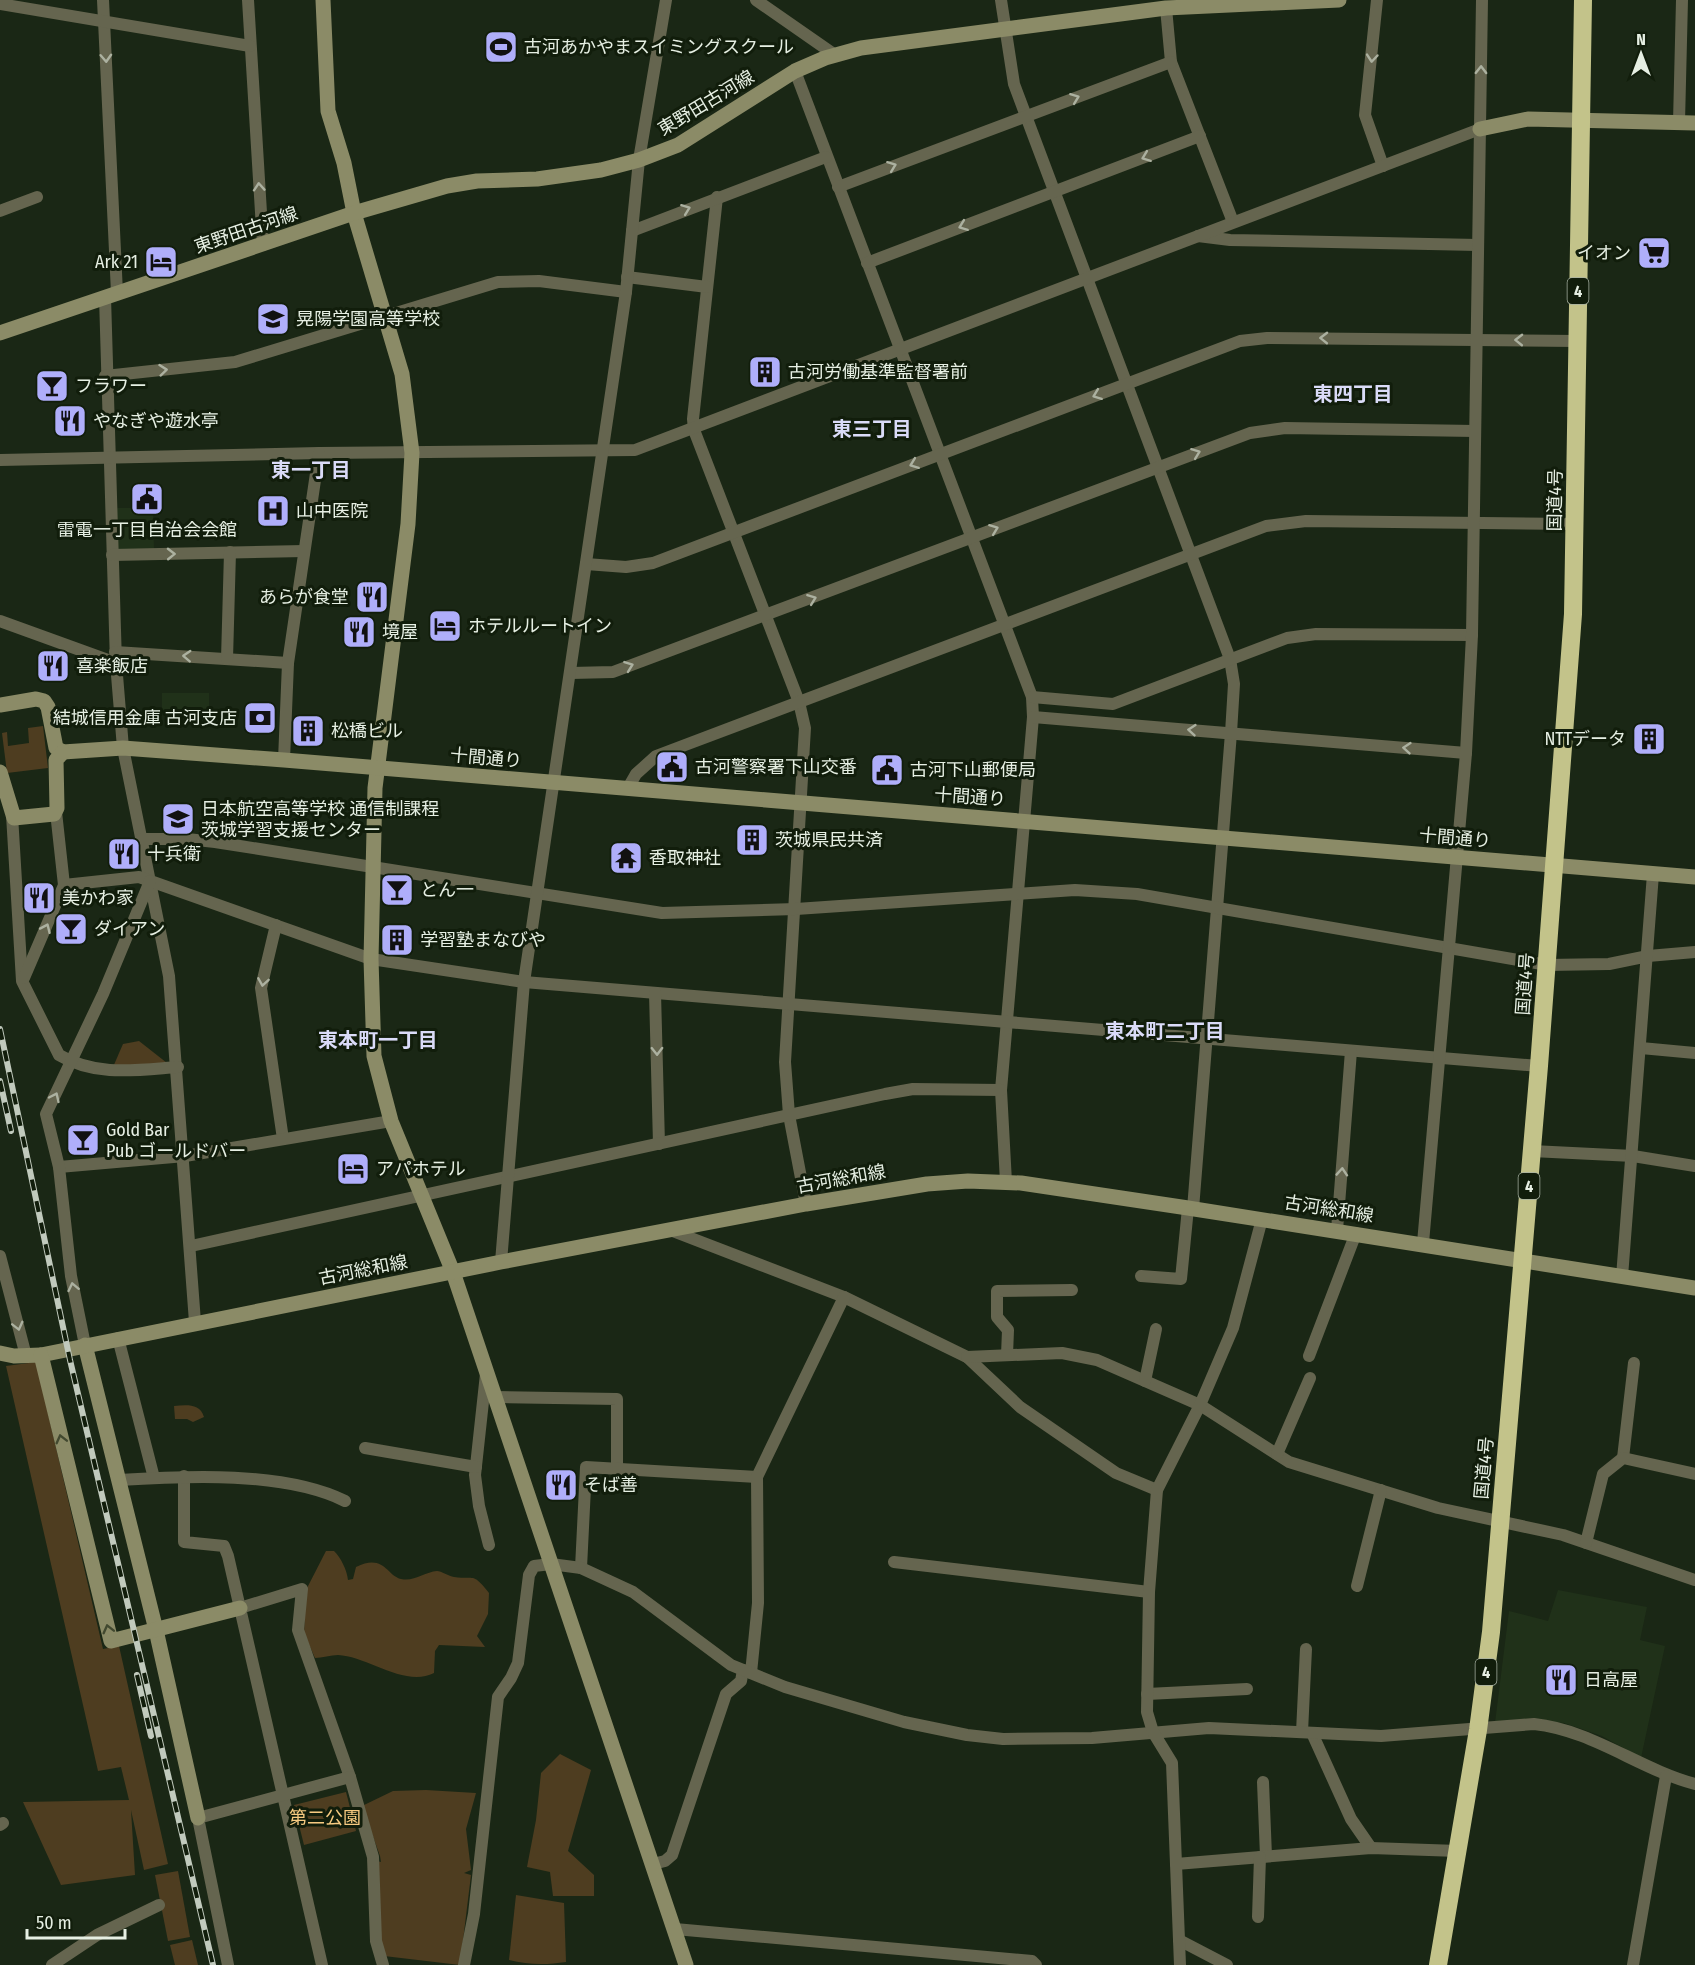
<svg xmlns="http://www.w3.org/2000/svg" width="1695" height="1965" font-family="'Fira Sans Condensed','Noto Sans JP',sans-serif">
<style>
.built{fill:#203119}
.green{fill:#4e3d20}
.lines{fill:none;stroke-linecap:round;stroke-linejoin:round}
.street{stroke:#65654f;stroke-width:12}
.secondary{stroke:#8b8b67;stroke-width:15}
.highway{stroke:#c3c38a;stroke-width:18}
.rail-casing{stroke:#c1cabd;stroke-width:6}
.rail{stroke:#111d0b;stroke-width:4;stroke-dasharray:11;stroke-linecap:butt}
.oneway{stroke:#acb1a0}
.oneway2{stroke:#424930}
.labels{text-anchor:middle;stroke-width:6;stroke-linejoin:round;paint-order:stroke}
.shield{fill:#111d0b;stroke:#a6b0a2;stroke-width:1.5}
.shield-label{font-size:16px;font-weight:bold;fill:#e6efe3}
.poi-label{font-size:18px;fill:#e6efe3;stroke:#111d0b;text-anchor:start}
.street-label{font-size:18px;fill:#e6efe3;stroke:#111d0b}
.park-label{font-size:18px;fill:#f7ca81;stroke:#111d0b}
.neighbourhood-label{font-size:20px;font-weight:bold;fill:#dadbf8;stroke:#111d0b}
</style>
<rect width="100%" height="100%" fill="#1a2715"/>
<!-- built -->
<g class="built">
<path d="M114,508H153L154,551L115,552Z"/>
<rect x="162" y="693" width="47" height="20"/>
<path d="M189,805V833H166V806Z"/>
<path d="M1558,1590L1647,1607L1640,1640L1665,1646L1641,1758L1602,1736L1564,1723L1531,1720L1495,1723L1509,1611L1548,1621Z"/>
</g>
<!-- green -->
<g class="green">
<path d="M43,726L48,768L7,773L2,733L7,732L8,746L29,743L28,728Z"/>
<path d="M139,1041L167,1063L113,1067L123,1044Z"/>
<path d="M36,1362L103,1649L119,1646L168,1864L144,1870L131,1810L135,1875L61,1885L23,1802L129,1800L121,1767L98,1771L6,1366Z"/>
<path d="M174,1406C186,1405 200,1403 204,1417L193,1422L187,1419H175Z"/>
<path d="M326,1551H334C341,1558 347,1570 348,1580L353,1579L356,1567C384,1553 387,1576 401,1579C414,1582 425,1572 437,1571C441,1571 449,1576 454,1577C476,1580 472,1572 489,1593L488,1614L477,1636L485,1647L439,1645L435,1651L434,1673C405,1688 367,1656 338,1655C331,1655 322,1658 315,1658L304,1633L306,1590Z"/>
<path d="M560,1754L591,1770L568,1851L594,1875V1896H553L550,1872L527,1867L536,1820L541,1773Z"/>
<path d="M426,1790L476,1793L466,1829L471,1870L464,1873L471,1875L460,1965L384,1956L379,1938L377,1861L381,1862L380,1856L362,1806L393,1791Z"/>
<path d="M346,1792L356,1831L304,1845L294,1805Z"/>
<path d="M178,1871L190,1937L168,1941L155,1875Z"/>
<path d="M516,1895L564,1903L566,1962C547,1965 528,1965 509,1960Z"/>
<path d="M192,1940L198,1965H175L170,1945Z"/>
</g>
<g class="lines">
<!-- street -->
<g class="street">
<path d="M103,0L117,293"/>
<path d="M248,0L263,245"/>
<path d="M756,0L835,55"/>
<path d="M1001,0L1014,84L1230,659L1234,684L1231,733L1193,1209"/>
<path d="M1377,0L1365,115L1383,166"/>
<path d="M0,4L250,46"/>
<path d="M1166,8L1171,62L1233,222"/>
<path d="M795,71L1032,697L1033,717L1001,1090L1006,1182"/>
<path d="M1679,122L1682,0"/>
<path d="M838,187L1171,62"/>
<path d="M717,197L693,419L694,430L799,702L805,728L785,1062L789,1115L806,1204"/>
<path d="M0,211L37,197"/>
<path d="M632,231L826,157"/>
<path d="M1198,236L1230,240L1478,245"/>
<path d="M867,263L1200,136"/>
<path d="M627,277L707,287"/>
<path d="M105,297L116,663L123,748L169,976L195,1322"/>
<path d="M105,376L235,362L498,282L539,281L626,292"/>
<path d="M0,460L319,453L635,450L1480,129"/>
<path d="M112,555L304,551"/>
<path d="M586,564L626,567L653,563L1240,341L1267,338L1577,341"/>
<path d="M0,621L116,663"/>
<path d="M115,652L288,663"/>
<path d="M227,659L230,552"/>
<path d="M571,673L613,672L1250,433L1285,428L1475,431"/>
<path d="M1032,697L1113,704L1287,638L1316,634L1472,635"/>
<path d="M1033,717L1466,753"/>
<path d="M284,760L288,663L319,453"/>
<path d="M628,788L636,774L656,756L1266,526L1306,521L1575,524"/>
<path d="M12,815L22,981L59,1055C96,1077 137,1070 178,1067"/>
<path d="M141,839H187L215,842L662,913L796,909L1075,890L1137,894L1547,965L1609,964L1648,956L1695,952"/>
<path d="M64,885L139,877L371,959L524,982L1539,1066"/>
<path d="M276,925L261,988L283,1139"/>
<path d="M24,978L64,885L56,812"/>
<path d="M655,993L659,1144"/>
<path d="M1641,1048L1695,1053"/>
<path d="M1532,1151L1633,1156L1695,1166"/>
<path d="M59,1167L185,1156L391,1121"/>
<path d="M670,1230L844,1297L967,1357L1020,1407L1116,1473L1157,1490"/>
<path d="M1337,1230L1351,1051"/>
<path d="M1423,1243L1466,753L1472,635L1482,0"/>
<path d="M191,1246L885,1094L913,1089L1001,1090"/>
<path d="M0,1256L26,1356"/>
<path d="M501,1262L524,982L626,292L639,160L666,0"/>
<path d="M1141,1276L1181,1279L1188,1208"/>
<path d="M1622,1277L1653,874"/>
<path d="M118,1338L154,1478"/>
<path d="M85,1345L71,1276L59,1167L46,1114L103,994L150,881"/>
<path d="M1007,1355L1008,1330L997,1317V1291L1072,1290"/>
<path d="M1309,1356L1356,1233"/>
<path d="M967,1357L1062,1353L1097,1360L1200,1405L1289,1462L1438,1508L1563,1535L1695,1580"/>
<path d="M486,1374L475,1475L479,1506L489,1545"/>
<path d="M1145,1381L1156,1329"/>
<path d="M496,1397L617,1399V1468"/>
<path d="M365,1448L476,1467"/>
<path d="M1277,1454L1310,1378"/>
<path d="M1623,1458L1634,1363"/>
<path d="M184,1476V1542L224,1546L228,1556L322,1965"/>
<path d="M119,1480C186,1476 284,1471 345,1501"/>
<path d="M1586,1543L1603,1474L1623,1458L1695,1474"/>
<path d="M894,1562L1149,1592"/>
<path d="M581,1568L586,1467L757,1477"/>
<path d="M1357,1586L1381,1490"/>
<path d="M240,1608L302,1589L298,1630L350,1777L373,1857L376,1941L383,1965"/>
<path d="M751,1673L758,1603L757,1477L844,1297"/>
<path d="M1147,1694L1247,1689"/>
<path d="M1302,1732L1306,1649"/>
<path d="M1312,1733L1351,1819L1371,1848"/>
<path d="M1263,1782L1266,1856"/>
<path d="M0,1825L3,1823"/>
<path d="M653,1864L665,1861L672,1855L726,1694L741,1681L743,1670"/>
<path d="M1176,1864L1371,1848L1458,1851"/>
<path d="M1258,1917L1260,1857"/>
<path d="M675,1929L1032,1961L1036,1965"/>
<path d="M1179,1940L1227,1965"/>
<path d="M52,1965L97,1935L159,1905"/>
<path d="M228,1965L198,1818L350,1777"/>
<path d="M464,1965L474,1914L498,1697L511,1678L518,1663L529,1575L534,1566L551,1564L581,1568L633,1592L731,1665L785,1687L904,1722L967,1735L1003,1739L1092,1738L1209,1728L1381,1736L1534,1724C1592,1730 1639,1769 1695,1784"/>
<path d="M1180,1965L1172,1763L1153,1732L1147,1712L1149,1592L1157,1490L1200,1405L1233,1328L1262,1219"/>
<path d="M1633,1965L1666,1776"/>
</g>
<!-- secondary -->
<g class="secondary">
<path d="M323,0L328,111L344,163L354,213L402,374L412,453L408,524L375,788L371,959L374,1056L391,1121L453,1272L686,1965"/>
<path d="M1480,129L1528,119L1695,123"/>
<path d="M0,333L354,213L447,186L477,181L537,179L601,170L639,160L678,145L795,71L825,58L861,48L1166,8L1339,0"/>
<path d="M0,705L36,699L44,701L48,707L56,748L63,752"/>
<path d="M63,752L123,748L284,760L1695,877"/>
<path d="M0,772L14,818L54,814L57,808L56,760L63,752"/>
<path d="M85,1345L156,1630L198,1818"/>
<path d="M0,1353L14,1356L41,1355L501,1262L806,1204L927,1184L968,1181L1021,1183L1188,1208L1695,1288"/>
<path d="M41,1355L111,1641L240,1608"/>
</g>
<!-- highway -->
<path class="highway" d="M1438,1965L1478,1730L1491,1632L1539,1066L1573,614L1583,0"/>
<defs>
<g id="rail">
<path d="M0,1029L70,1360L213,1965"/>
<path d="M0,1081L11,1131"/>
<path d="M137,1675L151,1736"/>
</g>
</defs>
<!-- rail casing -->
<use href="#rail" class="rail-casing"/>
<!-- rail -->
<use href="#rail" class="rail"/>
</g>
<!-- one-way arrows -->
<defs><path id="oneway-chevron" d="M-2-3.5L2.5 0L-2 3.5" fill="none" stroke-width="1.6" stroke-linecap="round" stroke-linejoin="round" transform="scale(1.5)"/></defs>
<g class="oneway">
<use href="#oneway-chevron" transform="translate(106 58) rotate(87)"/>
<use href="#oneway-chevron" transform="translate(1372 58) rotate(95)"/>
<use href="#oneway-chevron" transform="translate(1481 70) rotate(-89)"/>
<use href="#oneway-chevron" transform="translate(1075 98) rotate(-21)"/>
<use href="#oneway-chevron" transform="translate(1146 157) rotate(159)"/>
<use href="#oneway-chevron" transform="translate(892 166) rotate(-21)"/>
<use href="#oneway-chevron" transform="translate(259 187) rotate(-94)"/>
<use href="#oneway-chevron" transform="translate(686 209) rotate(-21)"/>
<use href="#oneway-chevron" transform="translate(963 226) rotate(159)"/>
<use href="#oneway-chevron" transform="translate(1324 338) rotate(-179)"/>
<use href="#oneway-chevron" transform="translate(1519 340) rotate(-179)"/>
<use href="#oneway-chevron" transform="translate(163 370) rotate(-6)"/>
<use href="#oneway-chevron" transform="translate(1097 395) rotate(159)"/>
<use href="#oneway-chevron" transform="translate(1196 453) rotate(-21)"/>
<use href="#oneway-chevron" transform="translate(914 464) rotate(159)"/>
<use href="#oneway-chevron" transform="translate(994 529) rotate(-21)"/>
<use href="#oneway-chevron" transform="translate(171 554) rotate(-1)"/>
<use href="#oneway-chevron" transform="translate(812 599) rotate(-21)"/>
<use href="#oneway-chevron" transform="translate(187 656) rotate(-177)"/>
<use href="#oneway-chevron" transform="translate(629 666) rotate(-20)"/>
<use href="#oneway-chevron" transform="translate(1192 730) rotate(-175)"/>
<use href="#oneway-chevron" transform="translate(1407 748) rotate(-175)"/>
<use href="#oneway-chevron" transform="translate(46 928) rotate(-66)"/>
<use href="#oneway-chevron" transform="translate(263 982) rotate(99)"/>
<use href="#oneway-chevron" transform="translate(657 1051) rotate(89)"/>
<use href="#oneway-chevron" transform="translate(55 1097) rotate(-65)"/>
<use href="#oneway-chevron" transform="translate(1342 1172) rotate(-86)"/>
<use href="#oneway-chevron" transform="translate(73 1287) rotate(-102)"/>
<use href="#oneway-chevron" transform="translate(18 1326) rotate(76)"/>
</g>
<g class="oneway2">
<use href="#oneway-chevron" transform="translate(61 1439) rotate(-104)"/>
<use href="#oneway-chevron" transform="translate(108 1629) rotate(-104)"/>
</g>
<!-- icons -->
<defs>
<symbol id="stadium-square" viewBox="-11 -11 22 22"><rect x="-9" y="-9" width="18" height="18" rx="4" fill="#afaefa" stroke="#111d0b"/><path d="M0-5a6.5 5 0 1 0 0 10a6.5 5 0 1 0 0-10ZM-3.5-1.8h7v3.6h-7Z" fill="#111"/></symbol>
<symbol id="supermarket-square" viewBox="-11 -11 22 22"><rect x="-9" y="-9" width="18" height="18" rx="4" fill="#afaefa" stroke="#111d0b"/><path d="M-6-5.5h2.5l.6 2H6L4.5 2H-2.5L-4.4-4H-6ZM-1.5 3.2a1.3 1.3 0 1 0 .1 0ZM3 3.2a1.3 1.3 0 1 0 .1 0Z" fill="#111"/></symbol>
<symbol id="hotel-square" viewBox="-11 -11 22 22"><rect x="-9" y="-9" width="18" height="18" rx="4" fill="#afaefa" stroke="#111d0b"/><path d="M-6-4.5h1.5V1H6V5H4.5V3h-9V5H-6ZM-4 0a1.8 1.8 0 1 1 3.6 0ZM.5 0V-2.5h3Q6-2.5 6 0Z" fill="#111"/></symbol>
<symbol id="school-square" viewBox="-11 -11 22 22"><rect x="-9" y="-9" width="18" height="18" rx="4" fill="#afaefa" stroke="#111d0b"/><path d="M0-5L7-2L0 1L-7-2ZM-4 1L0 2.5L4 1V4Q0 6-4 4Z" fill="#111"/></symbol>
<symbol id="building-square" viewBox="-11 -11 22 22"><rect x="-9" y="-9" width="18" height="18" rx="4" fill="#afaefa" stroke="#111d0b"/><path d="M-4-6H4V6H1V3H-1V6H-4ZM-2.5-4.3h1.7v1.8h-1.7ZM.8-4.3h1.7v1.8H.8ZM-2.5-1h1.7V.8h-1.7ZM.8-1h1.7V.8H.8Z" fill="#111"/></symbol>
<symbol id="bar-square" viewBox="-11 -11 22 22"><rect x="-9" y="-9" width="18" height="18" rx="4" fill="#afaefa" stroke="#111d0b"/><path d="M-6-5H6L.8 .8V4.5H3.5V6h-7V4.5H-.8V.8Z" fill="#111"/></symbol>
<symbol id="restaurant-square" viewBox="-11 -11 22 22"><rect x="-9" y="-9" width="18" height="18" rx="4" fill="#afaefa" stroke="#111d0b"/><path d="M-5-6h1v4h1v-4h1v4h1v-4h1v5L-1.5 .5V6h-2V.5L-5-1ZM5-6V6H3V1.5H1.5Q1.5-4 5-6Z" fill="#111"/></symbol>
<symbol id="civic-square" viewBox="-11 -11 22 22"><rect x="-9" y="-9" width="18" height="18" rx="4" fill="#afaefa" stroke="#111d0b"/><path d="M-.6-6.5H3V-4.5H.6V-3L4-1V1h2V6H-6V1h2V-1L-.6-3ZM-1.2 2.5V6h2.4V2.5Z" fill="#111"/></symbol>
<symbol id="hospital-square" viewBox="-11 -11 22 22"><rect x="-9" y="-9" width="18" height="18" rx="4" fill="#afaefa" stroke="#111d0b"/><path d="M-5-5h3v3.5h4V-5h3V5h-3V1.5h-4V5h-3Z" fill="#111"/></symbol>
<symbol id="bank-square" viewBox="-11 -11 22 22"><rect x="-9" y="-9" width="18" height="18" rx="4" fill="#afaefa" stroke="#111d0b"/><path d="M-6-4H6V4H-6ZM0-2.3a2.3 2.3 0 1 0 0 4.6a2.3 2.3 0 1 0 0-4.6Z" fill="#111"/></symbol>
<symbol id="university-square" viewBox="-11 -11 22 22"><rect x="-9" y="-9" width="18" height="18" rx="4" fill="#afaefa" stroke="#111d0b"/><path d="M0-5L7-2L0 1L-7-2ZM-4 1L0 2.5L4 1V4Q0 6-4 4Z" fill="#111"/></symbol>
<symbol id="temple-square" viewBox="-11 -11 22 22"><rect x="-9" y="-9" width="18" height="18" rx="4" fill="#afaefa" stroke="#111d0b"/><path d="M0-6L5-2H3V0L6.5 2.5H4V6H1.5V3h-3V6H-4V2.5H-6.5L-3 0V-2H-5Z" fill="#111"/></symbol>
</defs>
<g fill-rule="evenodd">
<use href="#stadium-square" x="482" y="28" width="38" height="38"/>
<use href="#supermarket-square" x="1635" y="234" width="38" height="38"/>
<use href="#hotel-square" x="142" y="243" width="38" height="38"/>
<use href="#school-square" x="254" y="300" width="38" height="38"/>
<use href="#building-square" x="746" y="353" width="38" height="38"/>
<use href="#bar-square" x="33" y="367" width="38" height="38"/>
<use href="#restaurant-square" x="51" y="402" width="38" height="38"/>
<use href="#civic-square" x="128" y="480" width="38" height="38"/>
<use href="#hospital-square" x="254" y="492" width="38" height="38"/>
<use href="#restaurant-square" x="353" y="578" width="38" height="38"/>
<use href="#hotel-square" x="426" y="607" width="38" height="38"/>
<use href="#restaurant-square" x="340" y="613" width="38" height="38"/>
<use href="#restaurant-square" x="34" y="647" width="38" height="38"/>
<use href="#bank-square" x="241" y="699" width="38" height="38"/>
<use href="#building-square" x="289" y="712" width="38" height="38"/>
<use href="#building-square" x="1630" y="720" width="38" height="38"/>
<use href="#civic-square" x="653" y="748" width="38" height="38"/>
<use href="#civic-square" x="868" y="751" width="38" height="38"/>
<use href="#university-square" x="159" y="800" width="38" height="38"/>
<use href="#building-square" x="733" y="821" width="38" height="38"/>
<use href="#restaurant-square" x="105" y="835" width="38" height="38"/>
<use href="#temple-square" x="607" y="839" width="38" height="38"/>
<use href="#bar-square" x="378" y="871" width="38" height="38"/>
<use href="#restaurant-square" x="20" y="879" width="38" height="38"/>
<use href="#bar-square" x="52" y="910" width="38" height="38"/>
<use href="#building-square" x="378" y="921" width="38" height="38"/>
<use href="#bar-square" x="64" y="1121" width="38" height="38"/>
<use href="#hotel-square" x="334" y="1150" width="38" height="38"/>
<use href="#restaurant-square" x="542" y="1466" width="38" height="38"/>
<use href="#restaurant-square" x="1542" y="1661" width="38" height="38"/>
</g>
<g class="labels">
<!-- shield labels -->
<g class="shield">
<rect x="1567.5" y="278" width="21" height="26" rx="4.5"/>
<rect x="1518.5" y="1173" width="21" height="26" rx="4.5"/>
<rect x="1475.5" y="1659" width="21" height="26" rx="4.5"/>
</g>
<g class="shield-label">
<text x="1578" y="297">4</text>
<text x="1529" y="1192">4</text>
<text x="1486" y="1678">4</text>
</g>
<!-- poi labels -->
<g class="poi-label">
<text x="524" y="53">古河あかやまスイミングスクール</text>
<text x="1631" y="259" text-anchor="end">イオン</text>
<text x="138" y="268" text-anchor="end">Ark 21</text>
<text x="296" y="325">晃陽学園高等学校</text>
<text x="788" y="378">古河労働基準監督署前</text>
<text x="75" y="392">フラワー</text>
<text x="93" y="427">やなぎや遊水亭</text>
<text x="296" y="517">山中医院</text>
<text x="147" y="536" text-anchor="middle">雷電一丁目自治会会館</text>
<text x="349" y="603" text-anchor="end">あらが食堂</text>
<text x="468" y="632">ホテルルートイン</text>
<text x="382" y="638">境屋</text>
<text x="76" y="672">喜楽飯店</text>
<text x="237" y="724" text-anchor="end">結城信用金庫 古河支店</text>
<text x="331" y="737">松橋ビル</text>
<text x="1626" y="745" text-anchor="end">NTTデータ</text>
<text x="695" y="773">古河警察署下山交番</text>
<text x="910" y="776">古河下山郵便局</text>
<text x="201" y="815">日本航空高等学校 通信制課程<tspan x="201" dy="21">茨城学習支援センター</tspan></text>
<text x="775" y="846">茨城県民共済</text>
<text x="147" y="860">十兵衛</text>
<text x="649" y="864">香取神社</text>
<text x="420" y="896">とん一</text>
<text x="62" y="904">美かわ家</text>
<text x="94" y="935">ダイアン</text>
<text x="420" y="946">学習塾まなびや</text>
<text x="106" y="1136">Gold Bar<tspan x="106" dy="21">Pub ゴールドバー</tspan></text>
<text x="376" y="1175">アパホテル</text>
<text x="584" y="1491">そば善</text>
<text x="1584" y="1686">日高屋</text>
</g>
<!-- street labels -->
<g class="street-label">
<text transform="translate(706 103) rotate(-31)" y="6">東野田古河線</text>
<text transform="translate(246 230) rotate(-19)" y="6">東野田古河線</text>
<text transform="translate(1555 500) rotate(-89)" y="6">国道4号</text>
<text transform="translate(486 758) rotate(5)" y="6">十間通り</text>
<text transform="translate(970 797) rotate(4)" y="6">十間通り</text>
<text transform="translate(1455 838) rotate(5)" y="6">十間通り</text>
<text transform="translate(1525 984) rotate(-86)" y="6">国道4号</text>
<text transform="translate(841 1179) rotate(-10)" y="6">古河総和線</text>
<text transform="translate(1329 1209) rotate(9)" y="6">古河総和線</text>
<text transform="translate(363 1270) rotate(-11)" y="6">古河総和線</text>
<text transform="translate(1484 1468) rotate(-85)" y="6">国道4号</text>
</g>
<!-- park labels -->
<g class="park-label">
<text x="325" y="1824">第二公園</text>
</g>
<!-- neighbourhood labels -->
<g class="neighbourhood-label">
<text x="1353" y="401">東四丁目</text>
<text x="872" y="436">東三丁目</text>
<text x="311" y="477">東一丁目</text>
<text x="1165" y="1038">東本町二丁目</text>
<text x="378" y="1047">東本町一丁目</text>
</g>
</g>
<!-- north arrow -->
<g transform="translate(1641 54)" stroke="#111d0b" stroke-width="4.5" paint-order="stroke">
<path d="M0-4.5L10 22L0 15L-10 22Z" fill="#e6efe3"/>
<text y="-9" font-size="16" font-weight="bold" text-anchor="middle" fill="#e6efe3">N</text>
</g>
<!-- scale -->
<path d="M27 1929v9h98v-9" fill="none" stroke="#e6efe3" stroke-width="3"/>
<text x="36" y="1929" font-size="18" fill="#e6efe3" stroke="#111d0b" stroke-width="4.5" paint-order="stroke">50 m</text>
</svg>
